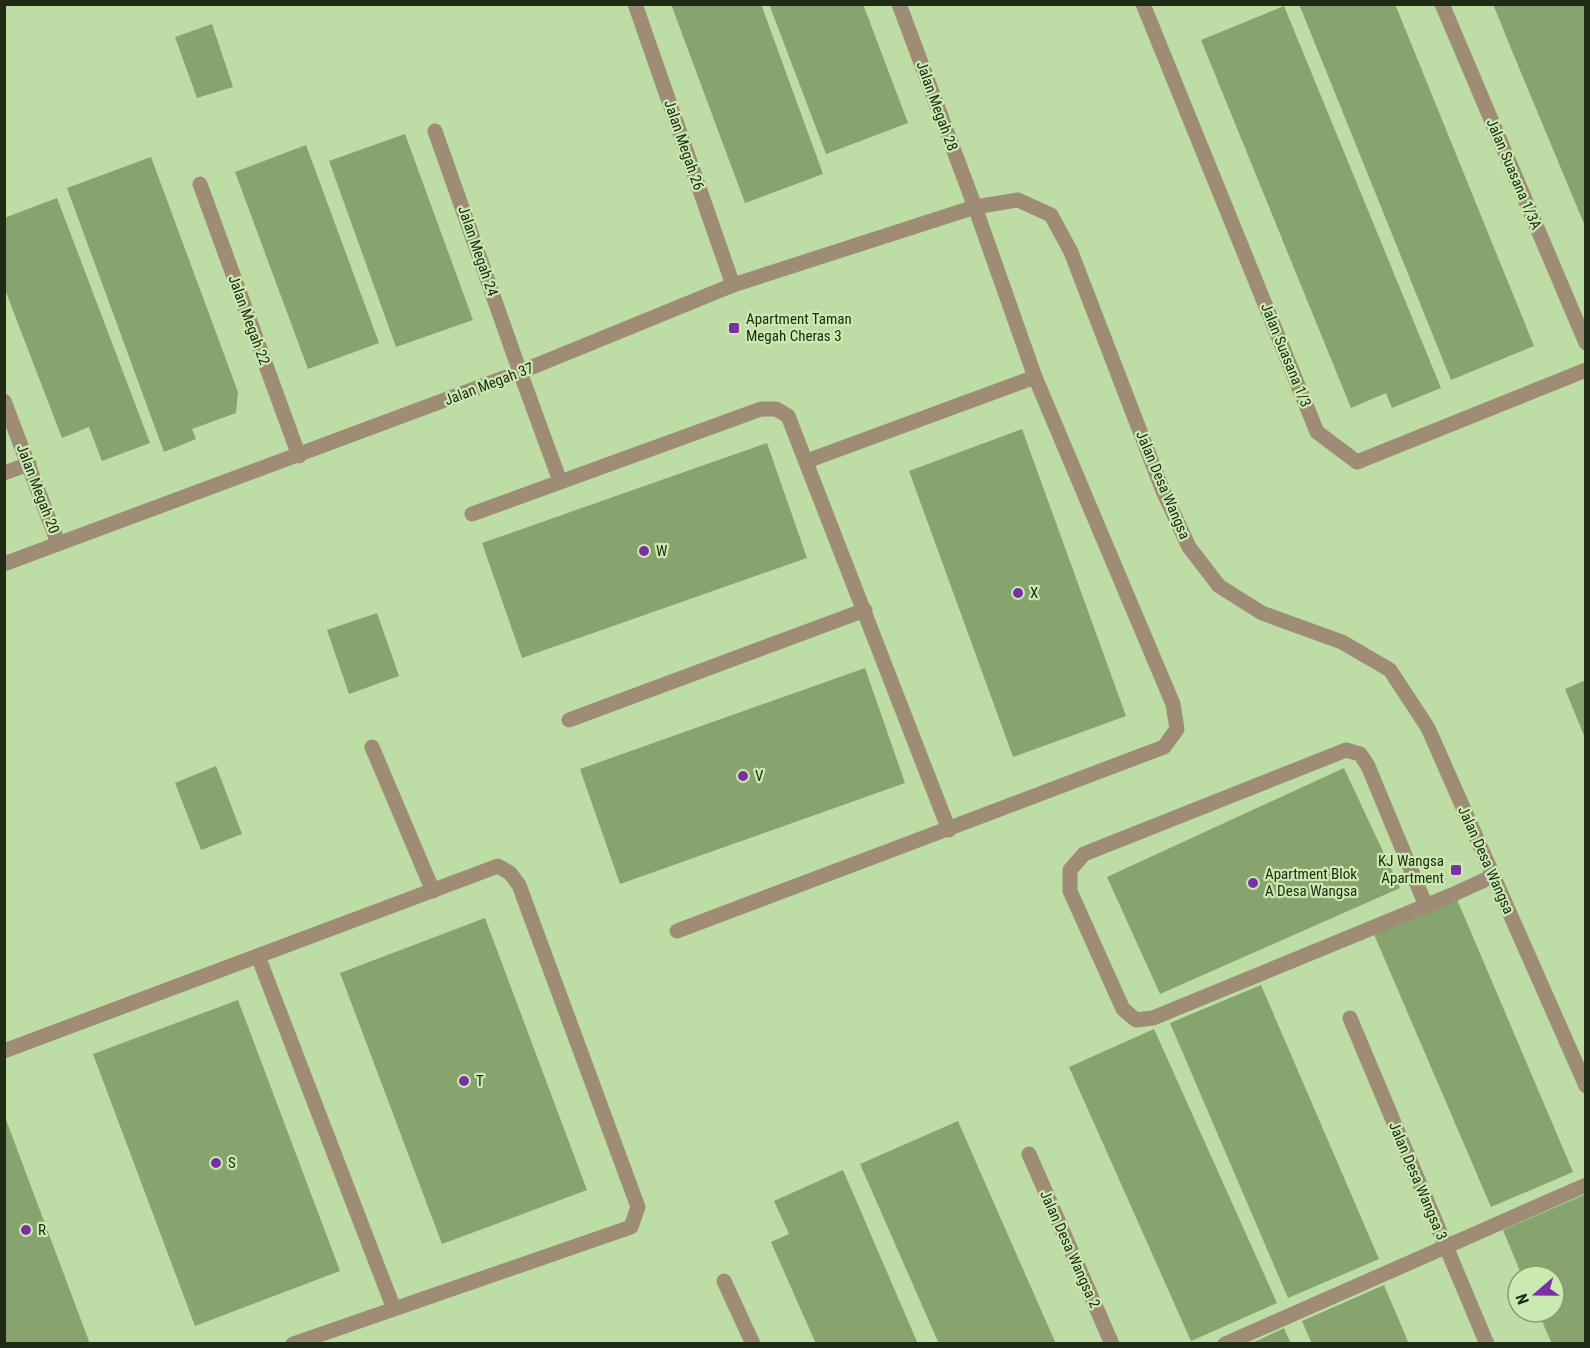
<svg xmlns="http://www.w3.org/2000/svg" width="1590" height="1348" font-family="'Roboto Condensed',sans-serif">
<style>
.building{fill:#87a36e}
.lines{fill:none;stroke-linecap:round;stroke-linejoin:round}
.service{stroke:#9e8c77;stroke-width:15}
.minor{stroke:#9e8c77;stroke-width:15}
.poi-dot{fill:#7a30a2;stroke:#cbeab2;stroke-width:2}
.labels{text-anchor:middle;stroke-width:4.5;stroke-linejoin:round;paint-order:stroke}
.street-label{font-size:15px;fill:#202b16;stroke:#cbeab2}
.poi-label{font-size:15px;fill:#202b16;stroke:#cbeab2;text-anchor:start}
</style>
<rect width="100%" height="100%" fill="#bedda5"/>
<!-- building -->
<g class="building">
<path d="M671,4H761L823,174L745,203Z"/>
<path d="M769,4H863L908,123L826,154Z"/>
<path d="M1299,4H1395L1534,346L1451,380Z"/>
<path d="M1493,4H1586L1585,226L1512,51Z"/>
<path d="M1284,6L1441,388L1392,408L1386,393L1351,408L1201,40Z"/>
<path d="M212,24L233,87L197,98L175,37Z"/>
<path d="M405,134L473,320L396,347L329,161Z"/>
<path d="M306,145L379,343L308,369L235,172Z"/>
<path d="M151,157L238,392L236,413L192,429L196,439L164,452L67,188Z"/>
<path d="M57,198L150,443L102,461L89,427L62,438L4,287V218Z"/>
<path d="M1022,429L1126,716L1013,757L909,471Z"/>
<path d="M767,443L807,558L522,658L482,543Z"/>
<path d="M377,613L399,676L349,694L327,630Z"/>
<path d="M865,668L905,783L620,884L580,769Z"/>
<path d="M1586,680V738H1585L1565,689Z"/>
<path d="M216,766L242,834L201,850L175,783Z"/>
<path d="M1344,768L1400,888L1160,994L1107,877Z"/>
<path d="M1456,897L1573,1172L1491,1207L1373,932Z"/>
<path d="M485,918L587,1190L442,1244L340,973Z"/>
<path d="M1261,985L1379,1259L1288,1298L1170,1023Z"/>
<path d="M238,1000L340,1271L195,1326L93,1054Z"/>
<path d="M1154,1029L1277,1303L1191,1341L1069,1067Z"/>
<path d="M4,1117H5L90,1344H4Z"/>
<path d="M958,1121L971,1151L1056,1344H939L860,1164Z"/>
<path d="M843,1170L871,1235L918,1344H816L771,1242L789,1234L774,1201Z"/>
<path d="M1586,1194V1344H1552L1538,1312H1554V1276H1522L1503,1230Z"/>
<path d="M1384,1285L1409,1344H1312L1302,1321Z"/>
<path d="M1284,1328L1291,1344H1250Z"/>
</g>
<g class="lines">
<!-- service -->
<g class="service">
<path d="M520,372L560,481"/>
<path d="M807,461L1035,377"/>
<path d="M472,514L761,409H776L788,416L949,830"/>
<path d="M569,720L865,610"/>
<path d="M372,747L433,891"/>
<path d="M1426,906L1368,766L1360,754L1346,750L1084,854L1070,870V891L1123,1009L1136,1020L1153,1018L1452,895L1493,876"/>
<path d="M677,931L1164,747L1177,729L1173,704L1035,377L975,207"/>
<path d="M258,956L394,1309"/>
<path d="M4,1051L498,866L510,873L519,885L638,1207L631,1227L293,1344"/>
<path d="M1225,1344L1586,1185"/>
</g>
<!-- minor -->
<g class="minor">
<path d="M635,4L733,285"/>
<path d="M899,4L975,207"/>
<path d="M1143,4L1317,432L1357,462L1586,370"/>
<path d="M1442,4L1586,343"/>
<path d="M435,131L520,372"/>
<path d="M200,184L299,456"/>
<path d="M4,401L58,543"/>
<path d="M4,473L29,464"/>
<path d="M4,564L520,372L733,285L975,207L1018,200L1051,215L1071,252L1163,491L1189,547L1219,586L1262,613L1342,642L1390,670L1428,728L1586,1086"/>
<path d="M1350,1018L1487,1344"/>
<path d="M1029,1154L1112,1344"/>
<path d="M724,1281L753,1344"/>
</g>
</g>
<!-- markers -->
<g class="poi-dot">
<rect x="728" y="322" width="12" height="12" rx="3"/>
<circle cx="644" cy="551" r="6"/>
<circle cx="1018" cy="593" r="6"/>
<circle cx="743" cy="776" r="6"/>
<rect x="1450" y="864" width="12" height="12" rx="3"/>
<circle cx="1253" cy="883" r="6"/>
<circle cx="464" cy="1081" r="6"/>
<circle cx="216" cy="1163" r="6"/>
<circle cx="26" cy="1230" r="6"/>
</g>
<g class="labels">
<!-- street labels -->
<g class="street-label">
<text transform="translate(937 106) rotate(70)" y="5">Jalan Megah 28</text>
<text transform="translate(684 145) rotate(71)" y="5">Jalan Megah 26</text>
<text transform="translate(1514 174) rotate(67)" y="5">Jalan Suasana 1/3A</text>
<text transform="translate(478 251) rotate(71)" y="5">Jalan Megah 24</text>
<text transform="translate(249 320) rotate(70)" y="5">Jalan Megah 22</text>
<text transform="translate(1286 355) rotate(68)" y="5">Jalan Suasana 1/3</text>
<text transform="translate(489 384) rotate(-21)" y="5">Jalan Megah 37</text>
<text transform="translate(1163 485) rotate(67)" y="5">Jalan Desa Wangsa</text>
<text transform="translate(38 489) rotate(69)" y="5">Jalan Megah 20</text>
<text transform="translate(1486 860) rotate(66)" y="5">Jalan Desa Wangsa</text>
<text transform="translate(1418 1181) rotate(67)" y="5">Jalan Desa Wangsa 3</text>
<text transform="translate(1070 1249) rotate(66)" y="5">Jalan Desa Wangsa 2</text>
</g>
<!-- poi labels -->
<g class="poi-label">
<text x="746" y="324">Apartment Taman<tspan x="746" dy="17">Megah Cheras 3</tspan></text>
<text x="656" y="556">W</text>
<text x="1030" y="598">X</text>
<text x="755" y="781">V</text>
<text x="1444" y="866" text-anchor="end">KJ Wangsa<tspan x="1444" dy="17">Apartment</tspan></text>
<text x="1265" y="879">Apartment Blok<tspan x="1265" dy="17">A Desa Wangsa</tspan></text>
<text x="476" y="1086">T</text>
<text x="228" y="1168">S</text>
<text x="38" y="1235">R</text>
</g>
</g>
<!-- border -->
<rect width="1590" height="1348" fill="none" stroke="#202b16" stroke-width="12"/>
<!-- north arrow -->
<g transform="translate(1536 1294) rotate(250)"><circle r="28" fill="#cbeab2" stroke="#879e74" stroke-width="1.5"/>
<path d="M0-4.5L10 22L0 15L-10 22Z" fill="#7a30a2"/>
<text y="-9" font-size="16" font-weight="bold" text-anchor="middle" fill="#202b16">N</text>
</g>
</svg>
